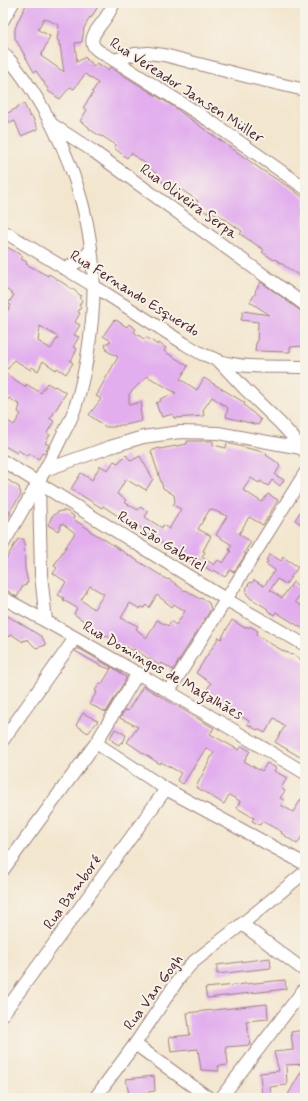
<svg xmlns="http://www.w3.org/2000/svg" width="308" height="1101" font-family="Mynerve,sans-serif">
<style>
.building{fill:#e2aeee;fill-rule:evenodd}
.lines{fill:none;stroke-linecap:round;stroke-linejoin:round}
.minor-casing{stroke:#9e827d;stroke-width:14}
.minor{stroke:#fff;stroke-width:12}
.labels{text-anchor:middle;stroke-width:4;stroke-linejoin:round;paint-order:stroke}
.street-label{font-size:15px;fill:#4a1f2b;stroke:#f7f3e8}
</style>
<rect width="100%" height="100%" fill="#f7f3e8"/>
<filter id="ink" filterUnits="userSpaceOnUse"><feTurbulence type="fractalNoise" baseFrequency=".025" numOctaves="2"/><feDisplacementMap in="SourceGraphic" scale="8" xChannelSelector="R" yChannelSelector="G"/><feConvolveMatrix kernelMatrix="1 2 1 2 8 2 1 2 1" color-interpolation-filters="sRGB"/></filter>
<filter id="wash" filterUnits="userSpaceOnUse"><feTurbulence type="fractalNoise" baseFrequency=".012" numOctaves="4" result="noise"/><feDisplacementMap in="SourceGraphic" scale="16" xChannelSelector="R" yChannelSelector="G"/><feGaussianBlur stdDeviation="0.9" result="paint"/><feColorMatrix in="noise" values="0 0 0 0 0 0 0 0 0 0 0 0 0 0 0 0 0 1.4 0 .05"/><feComposite in="paint" operator="in"/></filter>
<g filter="url(#wash)">
<rect width="100%" height="100%" fill="#f3e6cf"/>
<g id="blocks">
<!-- building -->
<g class="building">
<path d="M27,3H100L91,18L90,17L84,28L82,42L75,43L77,62L85,57L88,62L90,61L94,67L97,63L108,70L110,67L174,107L211,134L223,142L262,170L287,186H288L305,199V280L275,259L274,260L262,252L264,250L240,234L242,231L219,215L218,216L209,210L207,213L196,205L198,201L182,190L180,192L177,189L175,192L154,175L156,173L145,166L146,164L131,153L127,158L114,148L116,145L102,136V137L89,129V127L80,121L87,110L83,108L93,93L92,92L98,83L85,74L74,89L70,87L60,99L48,91L49,90L44,84L45,83L43,81L36,71L34,72L15,38V29L18,21ZM44,18L59,25L57,40L59,41V46L60,45L64,72L41,56L50,36L38,30Z"/>
<path d="M24,104L30,117L32,116L38,129L21,136L15,121L10,123L6,114L17,108V107Z"/>
<path d="M7,247L23,256L21,259L27,262L26,264L48,276L49,274L74,290L81,296L79,298L82,300L79,306L81,307L78,312L80,313L75,322L80,325L74,335L79,337L73,347L77,349L75,353V354L70,361L73,363L66,374L57,368L56,370L43,361L38,371L32,367L31,370L14,360L8,369L3,366V328L7,320L3,318L11,305L8,304L14,295L3,287V272L4,273L3,253L5,248ZM40,326L58,337L51,349L38,341Z"/>
<path d="M261,282L301,311L305,312V346L290,347V352L255,351L256,343H257L258,322L241,320L243,311L270,315L250,302L256,292L255,291Z"/>
<path d="M114,320L115,321L116,320L127,327L129,324L136,329L134,332L144,339L146,337L158,345L159,343L166,348L164,351L188,366L180,379L197,390L204,378L245,403L244,405L261,420L258,425L226,417L228,408L212,397L203,410L204,416L174,418L173,414L162,417L160,412H159L156,403L161,401L160,399L176,393L147,376L129,394V405L141,402L142,408L140,409L142,421L125,425H119V426H115V427H106L89,415L101,399L96,396L99,392H98L118,357L107,351L105,344L111,341L103,336Z"/>
<path d="M3,372L26,387V384L41,393L47,383L54,387L55,386L66,393L50,419L54,421L47,433L50,435L45,443L49,445L44,454L42,453L39,459L29,453L27,456L18,450L17,453L3,445V418L14,425L21,414L18,412L20,405L9,398L3,407Z"/>
<path d="M187,441H213V445L226,448L227,443L267,453L266,455L278,463V464L280,466L275,475L284,480L280,486L272,480L268,486L260,481L259,483L251,478L243,490L262,502L268,494L278,500L263,525L249,517L239,534L251,542L244,553L246,554L234,572L230,570L225,577L214,570L213,572L199,563L198,564L191,560L190,562L183,558L185,556L155,539L143,531L144,530L128,519L126,522L120,519L121,518L103,506L102,508L71,489L81,473L92,480L100,466L108,470L114,461L118,463L126,455L131,461L140,456L153,479L146,490L138,485L137,486L126,479L117,494L126,500L124,502L138,510L140,507L148,512L145,517L162,528L163,525L169,529L181,509L173,505L175,502L174,495L163,488L151,451L159,448L160,449L187,444ZM210,509L215,511L227,516L216,535L232,545L229,550L231,551L223,563L218,560L214,565L202,557L205,552L203,551L211,536L198,529Z"/>
<path d="M3,477L19,487L21,495L9,512L11,513L3,525Z"/>
<path d="M305,504V527L295,520Z"/>
<path d="M61,511H66L74,516L73,519L90,530V531L102,538L122,551L168,580L169,579L185,591L186,590L200,599L201,598L209,603L211,609L173,670L162,663L160,666L134,649V651L123,645L122,646L105,635L104,637L93,630L94,628L74,614L77,608L63,600L64,598L58,595L66,582L53,573L57,568L54,566L60,556L75,533L62,523L58,531L48,525L52,516L58,512ZM90,586L104,594L94,609L81,600ZM157,595L172,607L174,604L185,611L176,625L171,621L168,626L157,620L147,638L136,629L138,626L121,618L130,603L140,609L141,607L144,608L146,605L149,608Z"/>
<path d="M18,539H24L25,569L28,583H26V585L23,586L17,597L3,588V564Z"/>
<path d="M270,554L281,561L283,557L298,567L286,584L277,579L270,590L282,598L293,582L303,589L295,602L305,608V630L276,612L274,615L267,610L268,609L250,598L246,593L247,587L250,582L252,583L254,580L264,586L275,570L266,564L268,561L266,560Z"/>
<path d="M8,616L14,620H15L42,637L46,645L36,648L27,639L26,641L24,640L23,642L11,634L9,637L3,633V624Z"/>
<path d="M232,620L245,628L246,626L249,628L250,626L258,631L256,634L271,644L287,653V652L291,655L292,654L305,662V760L275,742L285,726L274,718L265,733L258,729L257,730L247,724L249,721L228,708L227,710L221,706V707L203,696L211,683L196,673L219,637L221,639Z"/>
<path d="M76,649H80L111,667L110,669L99,665L75,651Z"/>
<path d="M112,667L121,673V674L126,677V679L106,712L89,704L97,692L95,691L100,683L102,684Z"/>
<path d="M143,686L214,728L210,734L239,750L242,746L250,751L244,761L259,770V769L262,771L267,763L276,768L274,771L287,778L281,788L285,791L280,798L284,800L281,805L293,812L305,793V832L297,844L281,833L282,832L262,821L260,825L252,821L254,818L237,808L240,801L229,795L224,804L196,787L214,752L206,748L183,784L177,780L181,773L161,762L160,764L146,755L127,742L138,727L120,718L125,710L128,711Z"/>
<path d="M83,713L98,721L88,733L76,725Z"/>
<path d="M115,729L126,735L123,743L121,742L119,745L112,741L113,740L110,738Z"/>
<path d="M270,958L271,968L217,974V965Z"/>
<path d="M285,980L286,989L207,998L205,988Z"/>
<path d="M267,1004L268,1019L246,1021L251,1045L226,1047L228,1065L218,1066L219,1071L201,1070L198,1049L171,1052L169,1037L190,1035L187,1013Z"/>
<path d="M305,1030V1064L286,1065L287,1085L270,1087L271,1098H262L260,1073L279,1071L274,1052L293,1050L291,1032Z"/>
<path d="M305,1065V1098H286Z"/>
<path d="M154,1076L155,1091L129,1095L126,1079Z"/>
</g>
</g>
</g>
<g filter="url(#ink)">
<use href="#blocks" fill-opacity="0" stroke="#9e827d" stroke-width="1"/>
<g class="lines">
<defs>
<g id="minor">
<path d="M114,3C111,9 108,15 104,20C99,28 87,38 95,48C100,53 108,56 114,60L210,121L305,188"/>
<path d="M3,20L13,3"/>
<path d="M3,53C19,69 31,88 42,107C70,155 89,211 93,267C95,297 92,328 87,358C83,377 80,395 73,413C70,422 65,430 61,438C44,475 23,509 3,544"/>
<path d="M114,60L135,54L148,53L164,55L253,78L305,90"/>
<path d="M53,125L93,151L305,305"/>
<path d="M3,231L94,286L185,344L202,354L218,360L245,389L280,423L292,436L301,448"/>
<path d="M63,268C76,264 82,260 91,250"/>
<path d="M219,361C246,369 276,366 305,367"/>
<path d="M3,461L227,600L305,645"/>
<path d="M45,470L110,447L143,437L180,432L218,433L301,448L304,451"/>
<path d="M39,484L41,575L46,621"/>
<path d="M3,598C106,653 205,713 305,773"/>
<path d="M169,691L305,473"/>
<path d="M3,740L75,638"/>
<path d="M96,743L166,789L305,864"/>
<path d="M3,870L96,743L138,673"/>
<path d="M242,924L305,971"/>
<path d="M3,1014L166,789"/>
<path d="M135,1044L209,1098"/>
<path d="M95,1098L135,1044L180,977L192,963L242,924L305,872"/>
<path d="M221,1098L305,988"/>
</g>
</defs>
<!-- minor casing -->
<use href="#minor" class="minor-casing"/>
<!-- minor -->
<use href="#minor" class="minor"/>
</g>
</g>
<g class="labels">
<!-- street labels -->
<g class="street-label">
<text transform="translate(187 90) rotate(33)" y="5">Rua Vereador Jansen Müller</text>
<text transform="translate(189 201) rotate(36)" y="5">Rua Oliveira Serpa</text>
<text transform="translate(135 293) rotate(32)" y="5">Rua Fernando Esquerdo</text>
<text transform="translate(162 541) rotate(32)" y="5">Rua São Gabriel</text>
<text transform="translate(163 670) rotate(30)" y="5">Rua Domingos de Magalhães</text>
<text transform="translate(72 892) rotate(-54)" y="5">Rua Bamboré</text>
<text transform="translate(153 992) rotate(-54)" y="5">Rua Van Gogh</text>
</g>
</g>
<!-- margin -->
<rect width="308" height="1101" fill="none" stroke="#f7f3e8" stroke-width="16"/>
</svg>
